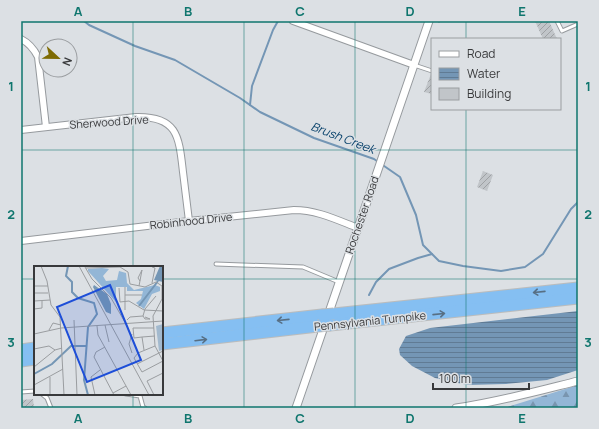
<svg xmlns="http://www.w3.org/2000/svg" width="599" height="429" font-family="Manrope,sans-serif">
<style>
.forest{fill:url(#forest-firs)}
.water{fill:url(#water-rules)}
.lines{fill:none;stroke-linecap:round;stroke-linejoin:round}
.stream{stroke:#7496b5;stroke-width:2}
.building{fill:url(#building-hatch)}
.service-casing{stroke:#969a9e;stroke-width:5}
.minor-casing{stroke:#969a9e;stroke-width:8}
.tertiary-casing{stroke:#969a9e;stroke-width:9}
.motorway-casing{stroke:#bbbcbc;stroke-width:13}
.path{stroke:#97999d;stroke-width:1;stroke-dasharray:2 3;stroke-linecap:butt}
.service{stroke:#fff;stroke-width:3}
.minor{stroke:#fff;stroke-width:6}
.tertiary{stroke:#fff;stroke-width:7}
.motorway{stroke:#85bff2;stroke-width:11}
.motorway-bridge-casing{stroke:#bbbcbc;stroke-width:13;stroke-linecap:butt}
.motorway-bridge{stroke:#85bff2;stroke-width:11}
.oneway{stroke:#576f84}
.grid{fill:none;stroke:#0f766e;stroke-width:1;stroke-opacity:0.55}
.labels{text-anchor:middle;stroke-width:3;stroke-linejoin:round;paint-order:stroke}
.street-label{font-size:11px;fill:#38393b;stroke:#dce0e4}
.water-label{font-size:12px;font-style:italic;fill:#0b446d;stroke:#dce0e4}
.inset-river{fill:none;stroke:#7496b5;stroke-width:2}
.inset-road{fill:none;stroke:#9a9da0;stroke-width:1}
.view{fill:#1d4ed8;fill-opacity:0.15;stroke:#1d4ed8;stroke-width:2}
.inset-edge{fill:none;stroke:#38393b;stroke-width:2}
.neatline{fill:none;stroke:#0f766e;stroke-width:1.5}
.grid-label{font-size:13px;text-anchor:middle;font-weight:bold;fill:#0f766e}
</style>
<defs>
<pattern id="forest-firs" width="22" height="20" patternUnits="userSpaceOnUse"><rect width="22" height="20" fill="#93b6d6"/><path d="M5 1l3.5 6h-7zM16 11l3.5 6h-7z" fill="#7995af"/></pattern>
<pattern id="water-rules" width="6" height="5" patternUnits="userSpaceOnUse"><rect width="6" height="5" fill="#7496b5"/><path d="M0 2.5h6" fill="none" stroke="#607b94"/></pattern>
<pattern id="building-hatch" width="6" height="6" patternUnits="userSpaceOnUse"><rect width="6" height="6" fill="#c1c5c9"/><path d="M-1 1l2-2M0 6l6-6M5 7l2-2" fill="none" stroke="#9ea1a4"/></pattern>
</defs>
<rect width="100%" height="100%" fill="#dce0e4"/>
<!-- forest -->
<path class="forest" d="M578,385V408H504Z"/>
<!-- water -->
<path class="water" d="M578,311V370L547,380L506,384L467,385L435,378L412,366L400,355L399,349L406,336L430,328Z"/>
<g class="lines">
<!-- stream -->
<g class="stream">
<path d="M84,21L89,25L135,46L175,60L240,98L260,112L314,138L374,159L400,177L416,215L423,245L439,261L463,266L501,271L525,267L543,254L571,209L578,202"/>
<path d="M250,105L252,86L273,30L278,21"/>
<path d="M369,295L376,282L389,269L418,258L432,254"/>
</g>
</g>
<!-- building -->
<g class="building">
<path d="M535,21H549L557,39H543Z"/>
<path d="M431,74H432V94L424,92Z"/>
<path d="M483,171L493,175L487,191L477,187Z"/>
<path d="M33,399L34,408H21V400Z"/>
</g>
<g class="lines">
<defs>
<g id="service">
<path d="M557,21L562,31L578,24"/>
<path d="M414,65L432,71"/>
<path d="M216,264L303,267L339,282"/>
<path d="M21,392L35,391"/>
<path d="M42,394L47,398L51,408"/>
<path d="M126,394L140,396L143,407L145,408"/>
</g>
<g id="minor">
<path d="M293,21L414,65"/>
<path d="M21,39C29,43 34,49 38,57L46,127"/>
<path d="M21,130L136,117C178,116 179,137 183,172C185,188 187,205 189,221"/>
<path d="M21,241L189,221L294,210C317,210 337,220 358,228"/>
</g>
<g id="tertiary">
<path d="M296,408L358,228L429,21"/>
<path d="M456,408C498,402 538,391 578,381"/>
</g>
<g id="motorway">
<path d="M334,314L578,288"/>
<path d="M330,325L578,298"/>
<path d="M162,333L322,315"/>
<path d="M162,344L318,326"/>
<path d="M21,350L35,348"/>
<path d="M21,361L35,359"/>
</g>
</defs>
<!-- service casing -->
<use href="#service" class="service-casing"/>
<!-- minor casing -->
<use href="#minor" class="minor-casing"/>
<!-- tertiary casing -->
<use href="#tertiary" class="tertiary-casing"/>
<!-- motorway casing -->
<use href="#motorway" class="motorway-casing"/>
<!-- path -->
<path class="path" d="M439,23V21"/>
<!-- service -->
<use href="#service" class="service"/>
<!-- minor -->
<use href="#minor" class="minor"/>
<!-- tertiary -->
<use href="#tertiary" class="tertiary"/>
<!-- motorway -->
<use href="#motorway" class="motorway"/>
<defs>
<g id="motorway-bridge">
<path d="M322,315L334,314"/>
<path d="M318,326L330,325"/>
</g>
</defs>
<!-- motorway-bridge casing -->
<use href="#motorway-bridge" class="motorway-bridge-casing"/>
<!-- motorway-bridge -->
<use href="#motorway-bridge" class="motorway-bridge"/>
</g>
<!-- one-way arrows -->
<defs><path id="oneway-shaft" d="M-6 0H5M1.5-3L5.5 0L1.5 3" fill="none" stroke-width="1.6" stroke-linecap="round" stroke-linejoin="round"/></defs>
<g class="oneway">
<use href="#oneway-shaft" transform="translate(539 292) rotate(174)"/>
<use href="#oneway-shaft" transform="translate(439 314) rotate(-6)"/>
<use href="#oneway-shaft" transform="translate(283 320) rotate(174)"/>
<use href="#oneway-shaft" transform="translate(201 340) rotate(-7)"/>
</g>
<!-- grid -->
<path class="grid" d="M133,21V267M244,21V408M355,21V408M466,21V39M466,109V408M21,150H578M21,279H35M162,279H578M133,394V408"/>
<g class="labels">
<!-- street labels -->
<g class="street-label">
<text transform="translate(109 122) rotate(-4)" y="4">Sherwood Drive</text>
<text transform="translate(362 215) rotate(-71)" y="4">Rochester Road</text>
<text transform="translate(191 221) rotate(-6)" y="4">Robinhood Drive</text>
<text transform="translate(370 321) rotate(-6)" y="4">Pennsylvania Turnpike</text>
</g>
<!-- water labels -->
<g class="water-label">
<text transform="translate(343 138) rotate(21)" y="4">Brush Creek</text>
</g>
</g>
<!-- overview -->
<g transform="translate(34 266)">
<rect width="129" height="129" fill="#dce0e4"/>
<path d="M129,58V84L125,85L122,60Z" fill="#a2b9ce"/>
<path d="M68,2L75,3L69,10L72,15L83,14L85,5L92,7L93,17L100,24L121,19L126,21V25L118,28L110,43L102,37L107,33L109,25H93V21H82V36L54,5V3Z" fill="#93b6d6"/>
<path d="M126,0H129V16L120,14ZM60,19L73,28L77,38V48L72,46L59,21Z" fill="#7496b5"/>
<path class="inset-river" d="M34,0L32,10L38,16V26L44,32L60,37L63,48L54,61L50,114L54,129M105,40L124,15M0,108L18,98L37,80H53"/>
<path class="inset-road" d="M7,0L13,15L17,39L26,51L30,129M45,0L115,129M51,1L58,13L77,32L92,58M118,1L121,2L118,17M52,2L86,1L94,6L96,18L111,21L122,16L128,20V33L119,50L121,80L129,95M0,20H14M105,20L108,4L104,12L106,15M91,21V44M85,22L86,36L95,35L110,44L129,45M0,27H14M91,29H108M0,35L16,34M0,43L8,42V35M109,50L111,53H116L111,51M40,54L43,129M93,54L96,51L109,50L111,43L122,30M71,59L75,76M63,60L64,69L97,129M15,64L19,57L27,59M0,68L27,62L129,55M98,68L95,78L98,87M108,71L100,72L99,62H120M121,80L104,87L100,92L108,106L129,95M71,81L62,86L60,91L80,129M0,83L15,80L21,84M110,84L108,71L121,70M103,98L129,85M0,101L21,84L28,82M16,111V129M0,119L29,103M79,127L92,120M61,129L57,111L66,104M120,129L113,115L129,107"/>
<path class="view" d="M76,19L107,94L53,116L23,41Z"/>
<rect width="129" height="129" class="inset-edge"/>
</g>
<!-- border -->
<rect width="599" height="429" fill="none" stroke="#dce0e4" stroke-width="44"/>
<!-- legend -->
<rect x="431" y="38" width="130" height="72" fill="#dce0e4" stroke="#9a9da0"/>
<rect x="439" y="51" width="20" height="6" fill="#ffffff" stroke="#9a9da0"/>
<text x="467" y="58" font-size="12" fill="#38393b">Road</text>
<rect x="439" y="68" width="20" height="12" fill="url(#water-rules)" stroke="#9a9da0"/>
<text x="467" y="78" font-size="12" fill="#38393b">Water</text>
<rect x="439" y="88" width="20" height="12" fill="#c1c5c9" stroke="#9a9da0"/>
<text x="467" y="98" font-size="12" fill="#38393b">Building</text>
<!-- north arrow -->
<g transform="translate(58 58) rotate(112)"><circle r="19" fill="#dce0e4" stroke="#9a9da0"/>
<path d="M0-3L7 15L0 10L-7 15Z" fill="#7e6b03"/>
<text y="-6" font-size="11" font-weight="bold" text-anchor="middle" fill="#38393b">N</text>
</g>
<!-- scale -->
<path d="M433 383v6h96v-6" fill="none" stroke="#38393b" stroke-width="2"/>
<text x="439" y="383" font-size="12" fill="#38393b" stroke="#dce0e4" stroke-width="3" paint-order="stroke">100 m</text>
<rect x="22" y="22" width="555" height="385" class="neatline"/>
<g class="grid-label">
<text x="78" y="16">A</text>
<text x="188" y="16">B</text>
<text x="300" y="16">C</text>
<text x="410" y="16">D</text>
<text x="522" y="16">E</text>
<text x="11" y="91">1</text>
<text x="588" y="91">1</text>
<text x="11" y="219">2</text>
<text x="588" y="219">2</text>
<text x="11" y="347">3</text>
<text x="588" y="347">3</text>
<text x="78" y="423">A</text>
<text x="188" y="423">B</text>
<text x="300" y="423">C</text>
<text x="410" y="423">D</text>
<text x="522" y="423">E</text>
</g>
</svg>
